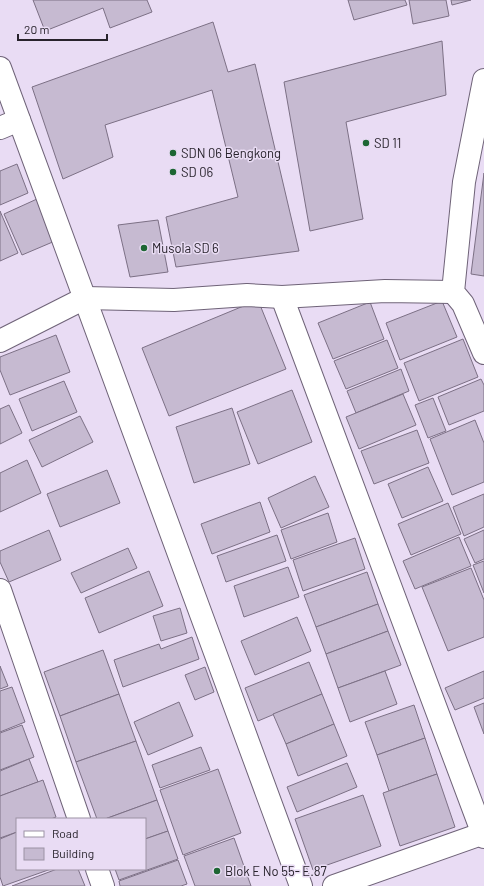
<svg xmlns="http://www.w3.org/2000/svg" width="484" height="886" font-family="Barlow,sans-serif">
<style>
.building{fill:#c6bad1;stroke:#7c7085}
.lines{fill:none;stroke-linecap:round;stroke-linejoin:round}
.street-casing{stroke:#6f6378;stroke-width:24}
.street{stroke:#fff;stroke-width:22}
.poi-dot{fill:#1d6633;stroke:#e9dcf4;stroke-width:1.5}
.labels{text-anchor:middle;stroke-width:3;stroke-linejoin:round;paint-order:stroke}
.poi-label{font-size:13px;fill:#28232c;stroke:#e9dcf4;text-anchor:start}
</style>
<rect width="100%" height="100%" fill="#e9dcf4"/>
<!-- building -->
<g class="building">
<path d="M33,0H147L152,12L110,28L103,8L45,31Z"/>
<path d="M348,0H405L407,5L354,20Z"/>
<path d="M409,0H446L449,16L413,24Z"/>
<path d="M451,0H471L452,5Z"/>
<path d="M213,22L228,72L255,64L299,251L176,267L166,217L238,197L212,90L105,125L113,157L63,179L32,87Z"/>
<path d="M442,41L446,95L346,122L363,219L310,231L284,82Z"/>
<path d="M17,164L28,193L0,205V171Z"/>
<path d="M484,173V276L471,274Z"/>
<path d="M37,199L55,241L22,255L4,214Z"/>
<path d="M0,211L18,253L0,261Z"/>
<path d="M158,220L168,272L130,277L118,225Z"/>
<path d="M258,300L286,369L169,416L142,348Z"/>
<path d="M442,301L457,337L400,360L386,323Z"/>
<path d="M370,302L384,339L333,359L318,323Z"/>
<path d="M56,335L70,372L10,395L0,370V357Z"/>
<path d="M463,339L478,377L419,401L404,363Z"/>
<path d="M387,340L398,368L346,389L334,361Z"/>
<path d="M401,369L409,391L356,413L347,391Z"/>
<path d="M481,379L484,385V411L449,425L438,397Z"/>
<path d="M64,381L77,412L32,431L19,399Z"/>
<path d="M292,390L312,442L258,464L237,412Z"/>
<path d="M403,394L416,425L359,449L346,417Z"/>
<path d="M433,398L446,431L428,438L415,405Z"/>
<path d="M9,405L22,433L0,444V409Z"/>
<path d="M232,408L250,464L194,483L176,427Z"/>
<path d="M80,416L93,442L42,467L29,440Z"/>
<path d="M475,420L484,443V482L452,495L430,439Z"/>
<path d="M417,430L429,463L374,484L361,451Z"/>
<path d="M27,460L41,493L0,512V473Z"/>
<path d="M428,467L443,501L402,518L388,484Z"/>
<path d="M107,470L120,503L60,527L47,494Z"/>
<path d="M315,476L329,507L281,528L268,498Z"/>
<path d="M484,494V527L464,536L453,507Z"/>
<path d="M260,502L270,532L212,554L201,524Z"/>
<path d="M448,503L461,534L411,555L398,524Z"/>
<path d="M328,513L337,542L291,559L281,530Z"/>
<path d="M49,530L61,560L9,582L0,562V551Z"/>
<path d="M484,530V559L475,563L464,539Z"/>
<path d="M277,535L286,561L226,582L217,556Z"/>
<path d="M459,537L471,566L415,589L403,561Z"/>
<path d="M355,538L365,569L303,591L293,560Z"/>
<path d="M128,548L137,568L81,593L71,573Z"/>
<path d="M484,561V593L473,565Z"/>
<path d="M288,567L299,597L244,617L234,586Z"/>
<path d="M471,568L484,600V637L448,651L422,587Z"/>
<path d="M149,571L163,606L99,633L85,598Z"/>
<path d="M367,572L378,604L316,627L304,595Z"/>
<path d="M378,604L388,631L326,654L316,627Z"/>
<path d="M180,608L187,633L161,641L153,616Z"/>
<path d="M297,617L311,651L255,675L241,641Z"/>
<path d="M388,631L401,665L338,688L326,654Z"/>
<path d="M192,637L199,659L123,687L114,660L159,644L161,649Z"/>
<path d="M103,650L119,694L60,716L44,672Z"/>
<path d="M309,662L322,694L258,721L245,688Z"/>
<path d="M0,666L8,686L0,689Z"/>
<path d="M205,667L214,692L195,700L185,675Z"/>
<path d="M385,671L397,704L350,722L338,688Z"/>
<path d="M484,671V698L455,710L445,688Z"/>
<path d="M12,687L25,722L0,732V691Z"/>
<path d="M119,694L136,741L76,762L60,716Z"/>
<path d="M322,694L334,724L286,744L273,714Z"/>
<path d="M179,702L193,736L148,755L134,722Z"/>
<path d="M484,703V734L474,707Z"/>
<path d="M414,705L425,738L377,755L365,722Z"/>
<path d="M334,724L347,756L298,776L286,744Z"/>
<path d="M22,725L34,757L0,770V733Z"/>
<path d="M425,738L437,774L389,791L377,755Z"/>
<path d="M136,741L157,800L105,819H97L76,762Z"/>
<path d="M201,747L210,770L160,788L152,765Z"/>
<path d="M29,759L38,782L0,796V771Z"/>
<path d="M347,763L357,787L297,812L287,787Z"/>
<path d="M218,769L241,833L183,855L160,790Z"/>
<path d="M437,774L455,827L400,846L383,793Z"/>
<path d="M43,780L56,817L51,819H17V832L0,838V796Z"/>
<path d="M363,795L381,846L313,870L295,819Z"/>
<path d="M157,800L168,831L145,839V819H105Z"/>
<path d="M168,831L178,859L119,880L115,869H145V839Z"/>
<path d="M17,832V869H51L3,886L0,877V839Z"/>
<path d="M234,838L251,886H195L184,856Z"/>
<path d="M178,860L187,884L181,886H120L119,881Z"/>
<path d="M57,869H78L85,886H12Z"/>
</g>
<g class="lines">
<defs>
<g id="street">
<path d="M0,68L301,886"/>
<path d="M484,80L464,182L453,292L463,304L484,353"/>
<path d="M0,128L19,120"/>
<path d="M282,297L484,837"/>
<path d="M0,341L85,298L174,300L247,295L282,297L385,291L453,292"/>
<path d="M0,590L79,819"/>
<path d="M97,869L103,886"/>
<path d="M334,886L484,833"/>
</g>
</defs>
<!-- street casing -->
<use href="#street" class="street-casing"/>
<!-- street -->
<use href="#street" class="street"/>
</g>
<!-- markers -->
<g class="poi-dot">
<circle cx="366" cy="143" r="4"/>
<circle cx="173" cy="153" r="4"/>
<circle cx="173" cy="172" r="4"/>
<circle cx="144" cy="248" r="4"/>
<circle cx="217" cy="871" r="4"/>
</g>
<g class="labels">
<!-- poi labels -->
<g class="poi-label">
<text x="374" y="148">SD 11</text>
<text x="181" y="158">SDN 06 Bengkong</text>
<text x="181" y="177">SD 06</text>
<text x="152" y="253">Musola SD 6</text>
<text x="225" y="876">Blok E No 55- E.87</text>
</g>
</g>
<!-- legend -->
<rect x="16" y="818" width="130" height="52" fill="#e9dcf4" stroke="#9c92a4"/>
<rect x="24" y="831" width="20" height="6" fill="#ffffff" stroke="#9c92a4"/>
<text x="52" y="838" font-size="12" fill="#28232c">Road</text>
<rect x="24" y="848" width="20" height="12" fill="#c6bad1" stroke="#9c92a4"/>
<text x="52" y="858" font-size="12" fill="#28232c">Building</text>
<!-- scale -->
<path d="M18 34v6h89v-6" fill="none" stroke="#28232c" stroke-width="2"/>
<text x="24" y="34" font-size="12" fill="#28232c" stroke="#e9dcf4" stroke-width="3" paint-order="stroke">20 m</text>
</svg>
